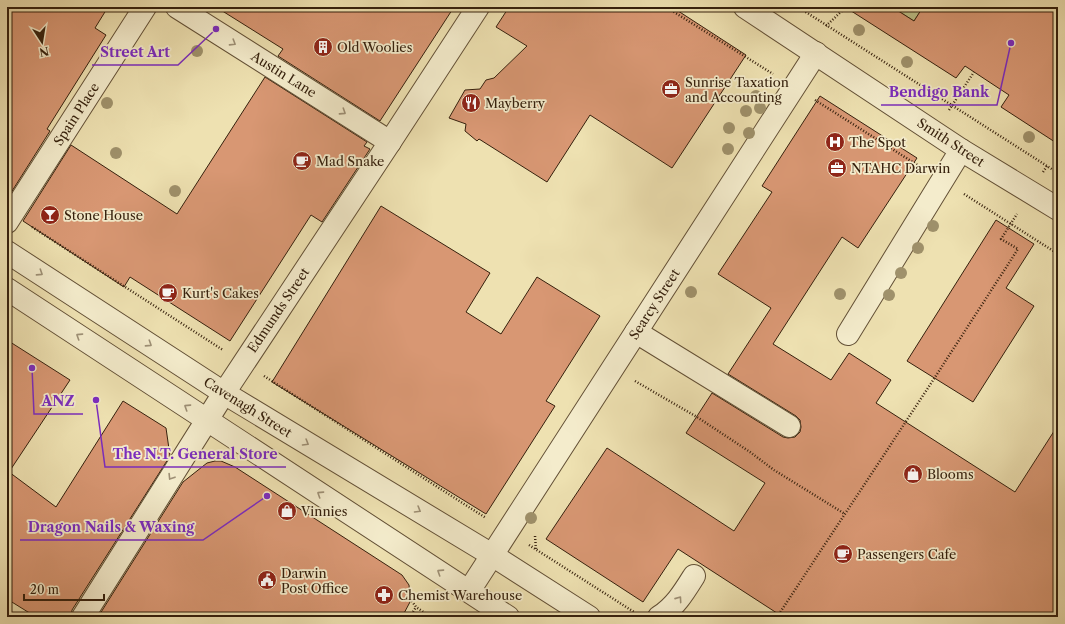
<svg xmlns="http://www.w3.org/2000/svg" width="1065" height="624" font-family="'Libre Caslon Text',serif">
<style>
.green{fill:#bdc188;stroke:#79704a}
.building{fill:#d89773;stroke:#35200d}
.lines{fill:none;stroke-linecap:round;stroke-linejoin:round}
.minor-casing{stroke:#635036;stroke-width:24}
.path{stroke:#35200d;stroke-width:2.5;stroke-dasharray:1 2;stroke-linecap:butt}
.minor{stroke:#f4eccc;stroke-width:22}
.tree{fill:#9f916b}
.oneway{stroke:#9e9076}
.labels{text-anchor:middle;stroke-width:3.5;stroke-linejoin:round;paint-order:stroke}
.poi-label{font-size:13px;fill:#35200d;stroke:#f4eccc;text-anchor:start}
.street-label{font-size:13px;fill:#35200d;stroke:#f4eccc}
.leader{fill:none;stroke:#7b2cbf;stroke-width:1.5}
.callout-dot{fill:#7b2cbf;stroke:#f4eccc;stroke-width:1.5}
.callout-label{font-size:14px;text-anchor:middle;font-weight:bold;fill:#7b2cbf;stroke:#f4eccc;stroke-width:3.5;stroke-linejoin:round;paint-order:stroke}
</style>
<rect width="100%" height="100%" fill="#eee1b1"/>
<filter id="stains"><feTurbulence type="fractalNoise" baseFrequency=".005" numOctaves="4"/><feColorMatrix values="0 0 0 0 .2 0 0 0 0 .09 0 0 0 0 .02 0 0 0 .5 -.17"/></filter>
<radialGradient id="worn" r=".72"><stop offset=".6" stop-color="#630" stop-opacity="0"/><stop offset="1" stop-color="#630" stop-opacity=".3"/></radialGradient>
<!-- green -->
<path class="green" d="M892,7H923L914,21Z"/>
<!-- building -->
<g class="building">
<path d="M7,7H108L95,28L106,35L47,129L50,131L7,199Z"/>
<path d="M216,7H454L380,121L278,56L283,49Z"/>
<path d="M509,7H672L746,55L672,168L590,115L547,182L479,139L477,141L465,131L466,124L449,118L465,90L480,89L486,80L494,78L527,46L496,27Z"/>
<path d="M845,7H892L914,21L923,7H1058V144L1001,107L1009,95L965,66L956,78Z"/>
<path d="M265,77L367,142L364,146L370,149L322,222L311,215L230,341L130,277L124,287L23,221L71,145L177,214Z"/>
<path d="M820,96L917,158L858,248L842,237L773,344L831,380L849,353L891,380L876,403L1015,492L1058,425V617H783L678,549L643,602L546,539L607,448L734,531L765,483L686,433L712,393L783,437L788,438L795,437L800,432L801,427L800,420L796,416L728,374L771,308L718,274L772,192L762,186Z"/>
<path d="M381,206L490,273L466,312L501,334L537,277L600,316L546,401L555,406L486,514L272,382Z"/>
<path d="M996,220L1034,244L1006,288L1034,306L973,402L907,361Z"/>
<path d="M7,340L70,380L9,472L56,507L123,401L166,428L170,456L72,610L71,617H36L7,599Z"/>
<path d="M215,461H221L235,467L402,575L409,585L410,596V602L402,617H98L183,482L207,463Z"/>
</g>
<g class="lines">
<defs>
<g id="minor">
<path d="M177,7L390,142"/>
<path d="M745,7L961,150L1058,209"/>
<path d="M7,222L145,7"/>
<path d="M7,252L224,393L492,555L589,617"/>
<path d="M7,289L508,617"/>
<path d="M636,332L789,426"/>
<path d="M848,334L961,150"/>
<path d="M469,591L816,53"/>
<path d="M83,617L224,393L390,142L478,7"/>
<path d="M659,617C675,607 684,592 694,576"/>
</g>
</defs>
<!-- minor casing -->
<use href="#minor" class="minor-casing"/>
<!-- path -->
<g class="path">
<path d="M666,7L773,74"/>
<path d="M798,7L1058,173"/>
<path d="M826,26L846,7"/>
<path d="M815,100L922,168"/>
<path d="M949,110L974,72"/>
<path d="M1043,172L1047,166"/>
<path d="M964,194L1058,254"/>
<path d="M32,227L223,350"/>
<path d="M264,376L486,518"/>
<path d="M635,381L697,417L750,452L774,470L845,514"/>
<path d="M535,536L536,549"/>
<path d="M529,545L634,612"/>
<path d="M405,591L416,607L431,617"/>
<path d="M410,617L416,607"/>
<path d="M777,617L928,388L1018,249L1001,239L1017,214"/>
</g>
<!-- minor -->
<use href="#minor" class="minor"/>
</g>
<!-- trees -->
<g class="tree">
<circle cx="859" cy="30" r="6"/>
<circle cx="197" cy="51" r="6"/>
<circle cx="907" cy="62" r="6"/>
<circle cx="756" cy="96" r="6"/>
<circle cx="107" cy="103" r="6"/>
<circle cx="760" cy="108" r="6"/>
<circle cx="746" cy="111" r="6"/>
<circle cx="729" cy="128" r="6"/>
<circle cx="749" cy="133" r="6"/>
<circle cx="1029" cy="137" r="6"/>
<circle cx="728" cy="149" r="6"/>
<circle cx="116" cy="153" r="6"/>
<circle cx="175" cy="191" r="6"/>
<circle cx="933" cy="226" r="6"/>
<circle cx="918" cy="248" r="6"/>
<circle cx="901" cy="273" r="6"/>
<circle cx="691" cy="292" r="6"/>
<circle cx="840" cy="294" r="6"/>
<circle cx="889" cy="295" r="6"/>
<circle cx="531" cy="518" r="6"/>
</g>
<!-- one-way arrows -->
<defs><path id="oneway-chevron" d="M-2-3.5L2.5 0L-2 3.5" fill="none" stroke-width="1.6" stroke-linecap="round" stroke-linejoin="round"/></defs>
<g class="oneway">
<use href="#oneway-chevron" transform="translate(233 43) rotate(32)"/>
<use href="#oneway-chevron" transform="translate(343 112) rotate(33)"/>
<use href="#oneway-chevron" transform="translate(40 273) rotate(33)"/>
<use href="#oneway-chevron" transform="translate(79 336) rotate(-147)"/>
<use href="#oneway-chevron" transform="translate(149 344) rotate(33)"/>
<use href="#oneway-chevron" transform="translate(187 407) rotate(-147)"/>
<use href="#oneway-chevron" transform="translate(306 443) rotate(31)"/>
<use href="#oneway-chevron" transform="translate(171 477) rotate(122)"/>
<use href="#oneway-chevron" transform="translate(320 494) rotate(-147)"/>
<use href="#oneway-chevron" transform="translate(418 510) rotate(31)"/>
<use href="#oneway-chevron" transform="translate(440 572) rotate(-147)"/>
<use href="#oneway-chevron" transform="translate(679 599) rotate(-55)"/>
</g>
<!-- icons -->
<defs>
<symbol id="building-disc" viewBox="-11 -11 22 22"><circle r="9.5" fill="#8f2418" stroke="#f4eccc"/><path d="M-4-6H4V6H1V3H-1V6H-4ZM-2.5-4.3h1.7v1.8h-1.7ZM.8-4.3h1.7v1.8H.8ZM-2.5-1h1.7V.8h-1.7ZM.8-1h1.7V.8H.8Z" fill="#fff"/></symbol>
<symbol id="office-disc" viewBox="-11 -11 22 22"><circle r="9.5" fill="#8f2418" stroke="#f4eccc"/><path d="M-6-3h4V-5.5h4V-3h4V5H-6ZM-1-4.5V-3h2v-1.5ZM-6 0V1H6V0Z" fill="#fff"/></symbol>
<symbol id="restaurant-disc" viewBox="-11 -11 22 22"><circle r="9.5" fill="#8f2418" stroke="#f4eccc"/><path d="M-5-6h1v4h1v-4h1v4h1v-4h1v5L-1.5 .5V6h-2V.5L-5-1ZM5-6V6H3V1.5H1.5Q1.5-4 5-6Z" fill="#fff"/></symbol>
<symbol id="hospital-disc" viewBox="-11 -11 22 22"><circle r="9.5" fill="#8f2418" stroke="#f4eccc"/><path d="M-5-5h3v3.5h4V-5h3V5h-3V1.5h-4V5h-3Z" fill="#fff"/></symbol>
<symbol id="cafe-disc" viewBox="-11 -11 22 22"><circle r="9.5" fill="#8f2418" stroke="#f4eccc"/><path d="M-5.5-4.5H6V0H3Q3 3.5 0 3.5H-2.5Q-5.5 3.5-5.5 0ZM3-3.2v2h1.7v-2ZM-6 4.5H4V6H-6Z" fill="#fff"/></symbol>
<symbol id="bar-disc" viewBox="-11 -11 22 22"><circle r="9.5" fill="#8f2418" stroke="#f4eccc"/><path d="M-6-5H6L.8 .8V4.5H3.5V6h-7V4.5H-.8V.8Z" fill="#fff"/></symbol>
<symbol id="shop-disc" viewBox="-11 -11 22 22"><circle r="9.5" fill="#8f2418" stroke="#f4eccc"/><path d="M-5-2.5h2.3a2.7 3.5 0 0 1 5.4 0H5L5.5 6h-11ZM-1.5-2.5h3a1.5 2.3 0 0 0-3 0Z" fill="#fff"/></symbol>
<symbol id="civic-disc" viewBox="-11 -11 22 22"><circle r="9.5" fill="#8f2418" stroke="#f4eccc"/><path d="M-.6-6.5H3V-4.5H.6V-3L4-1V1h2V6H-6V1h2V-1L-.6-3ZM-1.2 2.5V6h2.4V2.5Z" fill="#fff"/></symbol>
<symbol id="pharmacy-disc" viewBox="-11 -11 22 22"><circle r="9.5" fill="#8f2418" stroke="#f4eccc"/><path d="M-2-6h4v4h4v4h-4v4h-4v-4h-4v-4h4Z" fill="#fff"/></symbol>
</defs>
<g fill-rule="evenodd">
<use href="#building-disc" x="312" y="36" width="22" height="22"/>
<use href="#office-disc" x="660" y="78" width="22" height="22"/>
<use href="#restaurant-disc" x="460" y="92" width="22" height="22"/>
<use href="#hospital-disc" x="824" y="131" width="22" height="22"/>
<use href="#cafe-disc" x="291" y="150" width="22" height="22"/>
<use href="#office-disc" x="826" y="157" width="22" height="22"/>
<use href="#bar-disc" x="39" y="204" width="22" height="22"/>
<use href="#cafe-disc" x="157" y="282" width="22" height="22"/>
<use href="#shop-disc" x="902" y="463" width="22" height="22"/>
<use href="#shop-disc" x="276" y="500" width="22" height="22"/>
<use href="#cafe-disc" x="832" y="543" width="22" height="22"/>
<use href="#civic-disc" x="256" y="569" width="22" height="22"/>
<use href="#pharmacy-disc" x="373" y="584" width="22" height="22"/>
</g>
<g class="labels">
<!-- poi labels -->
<g class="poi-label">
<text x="337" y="52">Old Woolies</text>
<text x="685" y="87">Sunrise Taxation<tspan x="685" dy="15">and Accounting</tspan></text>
<text x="485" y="108">Mayberry</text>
<text x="849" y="147">The Spot</text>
<text x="316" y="166">Mad Snake</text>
<text x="851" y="173">NTAHC Darwin</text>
<text x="64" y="220">Stone House</text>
<text x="182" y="298">Kurt's Cakes</text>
<text x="927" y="479">Blooms</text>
<text x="301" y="516">Vinnies</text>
<text x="857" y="559">Passengers Cafe</text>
<text x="281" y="578">Darwin<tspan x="281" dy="15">Post Office</tspan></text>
<text x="398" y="600">Chemist Warehouse</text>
</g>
<!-- street labels -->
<g class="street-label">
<text transform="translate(284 74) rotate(32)" y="5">Austin Lane</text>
<text transform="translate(76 114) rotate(-57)" y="5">Spain Place</text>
<text transform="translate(951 142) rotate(33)" y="5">Smith Street</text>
<text transform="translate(654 304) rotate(-57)" y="5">Searcy Street</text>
<text transform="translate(278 310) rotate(-56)" y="5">Edmunds Street</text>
<text transform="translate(248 407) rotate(32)" y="5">Cavenagh Street</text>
</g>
</g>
<!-- callouts -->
<path class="leader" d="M216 29L178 65H92M1011 43L997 105H881M32 368L34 414H83M96 400L105 467H286M267 496L203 540H20"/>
<g class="callout-dot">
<circle cx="216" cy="29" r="4"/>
<circle cx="1011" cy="43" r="4"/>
<circle cx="32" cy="368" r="4"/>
<circle cx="96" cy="400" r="4"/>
<circle cx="267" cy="496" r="4"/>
</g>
<g class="callout-label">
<text x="135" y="57">Street Art</text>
<text x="939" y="97">Bendigo Bank</text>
<text x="58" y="406">ANZ</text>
<text x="195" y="459">The N.T. General Store</text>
<text x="111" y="532">Dragon Nails &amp; Waxing</text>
</g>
<!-- margin -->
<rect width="1065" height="624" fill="none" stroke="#eee1b1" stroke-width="24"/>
<rect x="8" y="8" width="1049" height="608" fill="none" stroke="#35200d" stroke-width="2"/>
<rect x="12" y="12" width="1041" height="600" fill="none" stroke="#35200d"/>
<!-- north arrow -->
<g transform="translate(42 42) rotate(168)" stroke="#f4eccc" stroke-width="3" paint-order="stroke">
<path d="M0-3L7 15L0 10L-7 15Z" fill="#35200d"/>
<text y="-6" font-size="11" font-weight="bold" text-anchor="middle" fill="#35200d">N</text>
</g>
<!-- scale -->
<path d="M24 594v6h80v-6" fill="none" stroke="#35200d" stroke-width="2"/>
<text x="30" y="594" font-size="12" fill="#35200d" stroke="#f4eccc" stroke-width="3" paint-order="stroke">20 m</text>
<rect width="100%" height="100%" filter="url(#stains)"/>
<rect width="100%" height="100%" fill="url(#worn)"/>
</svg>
